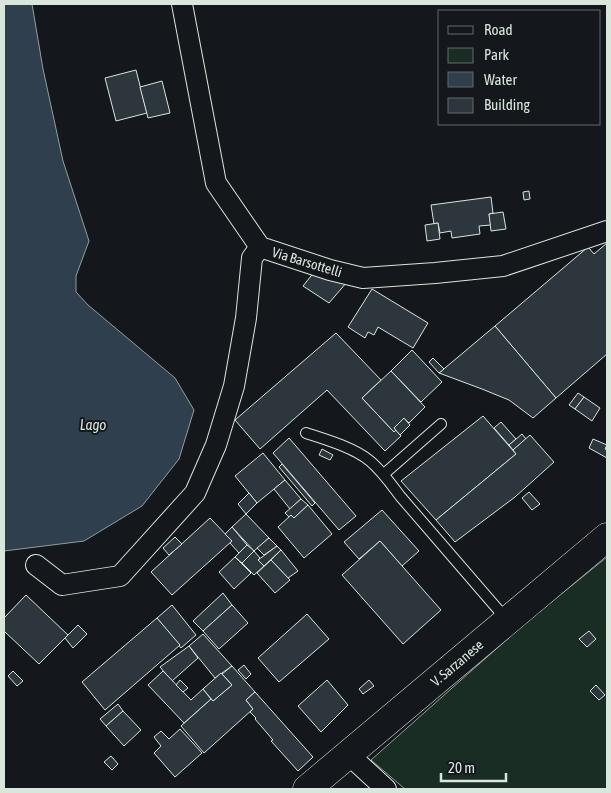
<svg xmlns="http://www.w3.org/2000/svg" width="611" height="793" font-family="'Asap Condensed',sans-serif">
<style>
.green{fill:#1a2d24;stroke:#939e99}
.water{fill:#2f3f4d;stroke:#939e99}
.building{fill:#2c363c;stroke:#d8e6dc}
.lines{fill:none;stroke-linecap:round;stroke-linejoin:round}
.lane-casing{stroke:#d8e6dc;stroke-width:12}
.street-casing{stroke:#d8e6dc;stroke-width:22}
.primary-casing{stroke:#d8e6dc;stroke-width:29}
.lane{stroke:#14181c;stroke-width:10}
.street{stroke:#14181c;stroke-width:20}
.primary{stroke:#14181c;stroke-width:28}
.labels{text-anchor:middle;stroke-width:4;stroke-linejoin:round;paint-order:stroke}
.street-label{font-size:14px;fill:#d8e6dc;stroke:#14181c}
.water-label{font-size:15px;font-style:italic;fill:#d8e6dc;stroke:#14181c}
</style>
<rect width="100%" height="100%" fill="#14181c"/>
<!-- green -->
<path class="green" d="M607,557V789H405L371,760L523,625Z"/>
<!-- water -->
<path class="water" d="M4,4H32L43,69L63,161L89,241L76,276V292L88,305L175,378L194,410L179,459L142,506L84,541L4,551Z"/>
<!-- building -->
<g class="building">
<path d="M136,70L147,113L116,121L105,78Z"/>
<path d="M162,81L170,113L148,118L140,87Z"/>
<path d="M529,191L530,199L524,200L523,192Z"/>
<path d="M491,197L493,213L489,214L491,225L479,226L480,234L452,238L451,231L440,233L438,223L434,224L431,205Z"/>
<path d="M503,212L506,229L491,231L489,214Z"/>
<path d="M438,223L440,239L427,241L425,225Z"/>
<path d="M607,243V354L556,398L495,326L588,247L594,254Z"/>
<path d="M315,271L347,282L329,303L303,286Z"/>
<path d="M372,289L428,323L413,348L378,327L374,335L368,332L365,338L348,327Z"/>
<path d="M495,326L556,398L533,418L509,400L482,389L439,373Z"/>
<path d="M336,333L381,380L362,398L394,432L396,430L401,436L385,451L327,390L260,449L235,420Z"/>
<path d="M412,350L442,382L421,402L391,371Z"/>
<path d="M433,358L444,369L439,373L429,362Z"/>
<path d="M391,371L425,407L409,423L404,418L394,428L396,430L394,432L362,398Z"/>
<path d="M578,393L584,397L575,409L569,405Z"/>
<path d="M584,397L600,408L592,421L575,409Z"/>
<path d="M483,416L516,454L436,520L401,481Z"/>
<path d="M404,418L410,425L400,435L394,428Z"/>
<path d="M501,422L516,439L509,445L494,428Z"/>
<path d="M522,434L526,439L513,450L509,445Z"/>
<path d="M530,435L554,462L515,497L455,542L436,520L516,454L513,450Z"/>
<path d="M289,438L356,516L339,530L273,453Z"/>
<path d="M593,439L607,445L605,449L607,450V458L589,448Z"/>
<path d="M322,449L333,455L330,460L319,455Z"/>
<path d="M263,453L285,480L257,503L235,476Z"/>
<path d="M282,464L315,503L312,506L279,467Z"/>
<path d="M285,480L301,499L290,509L274,489Z"/>
<path d="M529,492L540,504L532,510L522,498Z"/>
<path d="M249,493L257,503L246,514L238,504Z"/>
<path d="M301,499L308,505L294,518L291,515L289,517L285,513Z"/>
<path d="M308,505L332,534L304,558L278,527L291,515L294,518Z"/>
<path d="M382,510L419,551L402,566L380,541L359,559L344,542Z"/>
<path d="M246,514L269,538L254,551L232,527Z"/>
<path d="M210,518L232,541L172,595L151,572Z"/>
<path d="M232,527L247,545L239,553L230,543L232,541L225,534Z"/>
<path d="M175,537L182,544L169,555L163,548Z"/>
<path d="M269,538L277,546L264,555L257,548Z"/>
<path d="M380,541L441,610L403,644L342,575Z"/>
<path d="M247,545L254,551L242,563L235,557Z"/>
<path d="M277,546L281,550L264,566L258,560Z"/>
<path d="M281,550L298,571L288,578L271,560Z"/>
<path d="M254,551L260,558L258,560L264,566L254,575L242,563Z"/>
<path d="M235,557L251,573L234,589L219,572Z"/>
<path d="M271,560L290,580L275,593L257,573Z"/>
<path d="M223,593L232,605L203,631L193,621Z"/>
<path d="M26,595L68,635L39,664L4,631V618Z"/>
<path d="M172,605L196,635L181,648L157,618Z"/>
<path d="M232,605L248,623L219,649L203,631Z"/>
<path d="M307,614L329,639L279,682L258,658Z"/>
<path d="M157,618L180,645L105,710L82,682Z"/>
<path d="M78,625L87,634L73,648L65,638Z"/>
<path d="M589,631L596,639L587,647L579,639Z"/>
<path d="M203,634L232,666L215,678L189,646Z"/>
<path d="M189,646L198,658L172,681L160,667Z"/>
<path d="M244,665L251,674L246,679L238,670Z"/>
<path d="M232,666L255,692L246,700L253,709L204,753L181,726L211,699L213,701L232,685L222,674Z"/>
<path d="M13,671L23,681L17,686L8,676Z"/>
<path d="M163,671L191,700L203,689L211,699L184,723L148,685Z"/>
<path d="M221,673L232,685L213,701L203,689Z"/>
<path d="M180,680L188,688L183,692L176,685Z"/>
<path d="M327,680L348,705L321,732L298,706Z"/>
<path d="M369,680L374,686L363,694L359,689Z"/>
<path d="M596,685L605,695L599,700L590,691Z"/>
<path d="M255,692L313,757L298,771L271,741L273,740L255,719L256,718L250,712L253,709L246,700Z"/>
<path d="M118,704L123,711L106,726L100,719Z"/>
<path d="M123,711L141,730L124,746L106,726Z"/>
<path d="M180,729L202,753L175,777L154,753L161,746L154,737L161,731L169,739Z"/>
<path d="M111,756L118,764L112,770L104,762Z"/>
</g>
<g class="lines">
<defs>
<g id="lane">
<path d="M306,433C325,439 355,448 370,461C382,471 391,484 400,496L507,620"/>
<path d="M384,474L441,424"/>
</g>
<g id="street">
<path d="M182,4L216,183L260,247L330,270L363,278L435,273L503,266L607,231"/>
<path d="M36,565L62,585L120,576L195,493L216,445L234,386L246,318L252,258L260,247"/>
<path d="M348,754L386,789"/>
</g>
<path id="primary" d="M307,789L607,537"/>
</defs>
<!-- lane casing -->
<use href="#lane" class="lane-casing"/>
<!-- street casing -->
<use href="#street" class="street-casing"/>
<!-- primary casing -->
<use href="#primary" class="primary-casing"/>
<!-- lane -->
<use href="#lane" class="lane"/>
<!-- street -->
<use href="#street" class="street"/>
<!-- primary -->
<use href="#primary" class="primary"/>
</g>
<g class="labels">
<!-- street labels -->
<g class="street-label">
<text transform="translate(307 262) rotate(17)" y="5">Via Barsottelli</text>
<text transform="translate(457 663) rotate(-40)" y="5">V. Sarzanese</text>
</g>
<!-- water labels -->
<g class="water-label">
<text x="93" y="430">Lago</text>
</g>
</g>
<!-- border -->
<rect width="611" height="793" fill="none" stroke="#d8e6dc" stroke-width="10"/>
<!-- legend -->
<rect x="438" y="10" width="162" height="115" fill="#14181c" stroke="#626a69"/>
<rect x="448" y="26" width="25" height="8" fill="#14181c" stroke="#626a69"/>
<text x="484" y="35" font-size="15" fill="#d8e6dc">Road</text>
<rect x="448" y="48" width="25" height="15" fill="#1a2d24" stroke="#626a69"/>
<text x="484" y="60" font-size="15" fill="#d8e6dc">Park</text>
<rect x="448" y="72" width="25" height="15" fill="#2f3f4d" stroke="#626a69"/>
<text x="484" y="85" font-size="15" fill="#d8e6dc">Water</text>
<rect x="448" y="98" width="25" height="15" fill="#2c363c" stroke="#626a69"/>
<text x="484" y="110" font-size="15" fill="#d8e6dc">Building</text>
<!-- scale -->
<path d="M441 773v8h65v-8" fill="none" stroke="#d8e6dc" stroke-width="2.5"/>
<text x="448" y="773" font-size="15" fill="#d8e6dc" stroke="#14181c" stroke-width="4" paint-order="stroke">20 m</text>
</svg>
